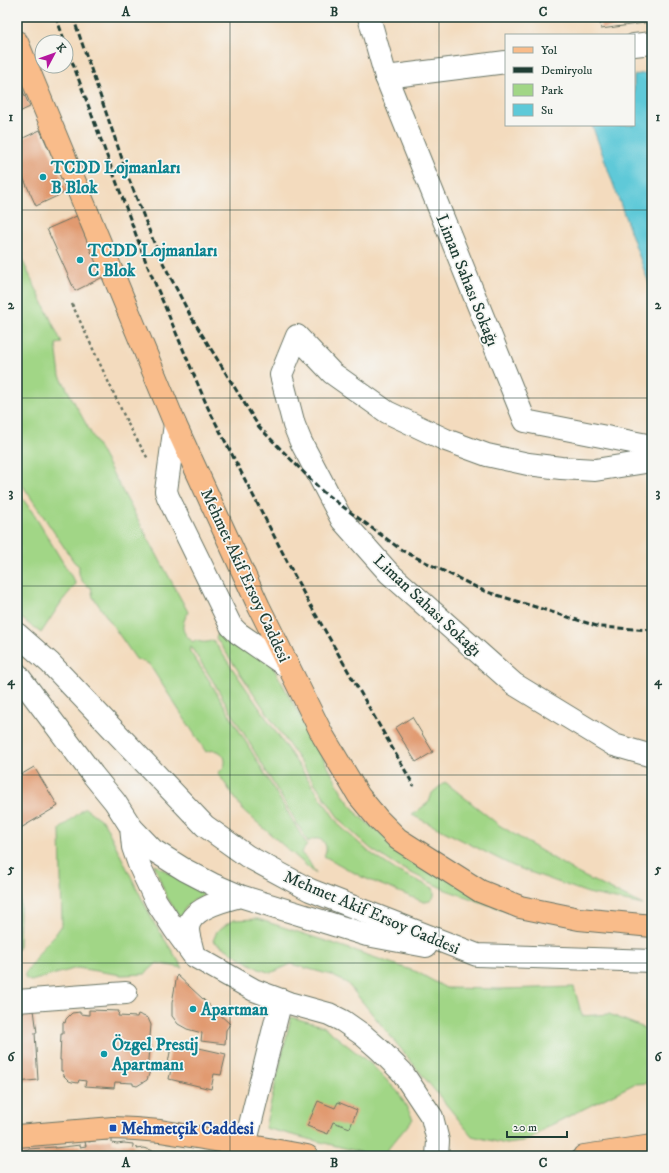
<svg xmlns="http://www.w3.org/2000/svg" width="669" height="1173" font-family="'IM FELL DW Pica',serif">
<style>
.green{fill:#a1d686;stroke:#608a5d}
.water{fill:#5ec9d8;stroke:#3e8386}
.building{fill:#e19a6f}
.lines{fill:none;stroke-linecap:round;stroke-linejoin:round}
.minor-casing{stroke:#697464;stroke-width:24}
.major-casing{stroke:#697464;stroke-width:24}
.path{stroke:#697464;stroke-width:2.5;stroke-dasharray:3 3;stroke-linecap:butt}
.minor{stroke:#fff;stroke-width:22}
.major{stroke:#f9bc8a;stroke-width:22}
.rail{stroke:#1f3d34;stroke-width:3;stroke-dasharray:6 3;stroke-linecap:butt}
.grid{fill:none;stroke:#1f3d34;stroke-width:1;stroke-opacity:0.55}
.culture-dot{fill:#0f9aa8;stroke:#f6f6f2;stroke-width:1.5}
.transit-dot{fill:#1a4fb4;stroke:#f6f6f2;stroke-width:1.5}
.labels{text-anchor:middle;stroke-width:3.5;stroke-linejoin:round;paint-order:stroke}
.culture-label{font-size:17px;font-weight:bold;fill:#0d838f;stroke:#f6f6f2;text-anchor:start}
.street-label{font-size:17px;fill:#1f3d34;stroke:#f6f6f2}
.transit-label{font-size:17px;font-weight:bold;fill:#164399;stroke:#f6f6f2;text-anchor:start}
.neatline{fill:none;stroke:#1f3d34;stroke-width:1.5}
.grid-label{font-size:13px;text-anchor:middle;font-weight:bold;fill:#1f3d34}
</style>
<rect width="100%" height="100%" fill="#f6f6f2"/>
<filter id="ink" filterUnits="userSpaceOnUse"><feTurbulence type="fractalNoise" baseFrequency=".025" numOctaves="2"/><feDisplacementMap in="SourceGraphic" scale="8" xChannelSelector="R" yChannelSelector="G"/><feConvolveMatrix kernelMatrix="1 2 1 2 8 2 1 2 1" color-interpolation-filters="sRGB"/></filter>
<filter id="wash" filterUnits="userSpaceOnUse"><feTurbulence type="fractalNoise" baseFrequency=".012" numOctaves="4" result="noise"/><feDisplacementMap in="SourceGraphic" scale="16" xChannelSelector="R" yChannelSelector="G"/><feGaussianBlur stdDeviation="0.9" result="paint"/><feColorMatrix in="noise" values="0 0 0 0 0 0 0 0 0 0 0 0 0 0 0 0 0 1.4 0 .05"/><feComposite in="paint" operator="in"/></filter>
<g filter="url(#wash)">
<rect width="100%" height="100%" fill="#f3dbbe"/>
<!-- green -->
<g class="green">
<path d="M17,249L62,343L56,344L60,376L188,612C181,626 180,631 193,642L195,640C202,643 207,643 213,640L340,826L369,852L397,871L433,888C436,896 433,902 424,902L362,877L324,856C331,844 319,833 308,842L211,678L191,647L189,650L209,680L307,845L301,853L308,860L316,874L243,810L218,773C233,763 222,745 206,752L149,664L136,659L93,597L91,587C81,584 78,576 79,566L74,562L17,477Z"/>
<path d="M17,491L33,513L76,584L62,601L41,633L17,615Z"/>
<path d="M220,629L272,665L344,796L359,816L379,832L519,915L446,890L399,867L371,849L342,823L216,638Z"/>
<path d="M445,782L499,825L579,874L643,905L588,893L513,866L412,815L429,802L432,793Z"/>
<path d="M85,808L104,822L154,923L183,968L157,963L145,974L122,975L77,968L31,981L26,979L25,976V974L44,946L55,935L62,925L60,829Z"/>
<path d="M22,844L19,946L17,950V845Z"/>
<path d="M154,864L193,887L208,892C196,899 183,904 181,919L166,896Z"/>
<path d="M258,919L338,945L417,972L446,988L501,989L574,987L582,1016L609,1014L652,1031V1083L634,1084L547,1127L533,1138L522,1142L506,1144L472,1136L347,983L331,975L291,964L271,973L259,969L213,941L217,931L233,920Z"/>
<path d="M291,1017L323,1026L372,1065L399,1093L413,1119L382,1156H376L265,1128Z"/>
</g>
<!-- water -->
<path class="water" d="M652,72V292L592,125H634V75Z"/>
<g id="blocks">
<!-- building -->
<g class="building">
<path d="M599,17H652V22L601,29Z"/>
<path d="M17,78L30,107L17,113Z"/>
<path d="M40,130L68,191L36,206L17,164V141Z"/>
<path d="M79,215L107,275L75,291L47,229Z"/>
<path d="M412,717L433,752L416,762L395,728Z"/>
<path d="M34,767L58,806L19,829L17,825V777Z"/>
<path d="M177,975L230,1024L226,1030L225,1044L201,1041L202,1033L187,1029L178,1024L172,1016V1003Z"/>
<path d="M34,1010L37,1033H35L38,1080L17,1082V1014H18V1011Z"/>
<path d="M89,1010L119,1011L118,1016L137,1017L138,1014L148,1018L151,1025L147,1071H150L147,1080L137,1086L133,1085V1083L115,1082L114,1088L85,1086L86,1081L79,1080L78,1083L72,1082L69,1081L64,1076L63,1071H61V1060H60L61,1034H63V1022L65,1023L66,1019L72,1013L80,1012V1014L89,1015Z"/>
<path d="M181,1044L226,1054L221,1075L214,1074L211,1089L169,1079L171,1069L167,1068L171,1047L180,1049Z"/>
<path d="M318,1101L335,1108L338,1102L357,1110L350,1128L333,1122L328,1134L307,1126Z"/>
<path d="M110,1139H112V1143L117,1144L124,1143L133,1144V1147L138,1148L137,1149L143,1148L151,1150L157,1154L162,1156H17V1152L29,1149L55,1147V1148L80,1145V1147L86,1146L85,1142L87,1141L89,1142L99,1140L100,1141L101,1140H108Z"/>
<path d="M164,1152L176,1154L180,1156H162Z"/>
</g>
</g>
</g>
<g filter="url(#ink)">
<use href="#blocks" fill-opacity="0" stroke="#697464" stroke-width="1"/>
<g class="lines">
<defs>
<g id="minor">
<path d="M369,17L386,77L525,421L652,446"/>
<path d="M634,45L652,43"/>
<path d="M386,77L506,62"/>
<path d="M175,424L166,491L168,497L231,626L238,633L289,668"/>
<path d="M652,461L595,470L561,468L528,464L487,455L446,440L387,412L332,373L297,336L281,375L294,425L301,442L342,520L389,573L514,684L614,745L652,756"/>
<path d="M17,634L50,663L205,826L247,856L310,890L477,955L652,961"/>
<path d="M17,674L93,775L115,802L131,827L133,847L140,867L156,901L175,930L194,956L254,990L289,1003L329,1014L343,1021L363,1035L380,1050L402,1072L432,1117L438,1141L437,1156"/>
<path d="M131,827L153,850L185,870L212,884L240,896"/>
<path d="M193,954C192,946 188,937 188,929C189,909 224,900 240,896L367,935L426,946"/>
<path d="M17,1001L126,993"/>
<path d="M245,1145L281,1000"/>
</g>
<g id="major">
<path d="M17,42L175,424L259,607L323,736L359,796L378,819L398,839L480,891L520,907L579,919L652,926"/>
<path d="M17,1136L113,1128L135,1129L160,1131L245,1145L307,1156"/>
<path d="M584,1156L652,1146"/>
</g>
</defs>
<!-- minor casing -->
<use href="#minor" class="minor-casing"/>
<!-- major casing -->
<use href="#major" class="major-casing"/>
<!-- path -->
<path class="path" d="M72,304L128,424L148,459"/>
<!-- minor -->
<use href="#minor" class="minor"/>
<!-- major -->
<use href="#major" class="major"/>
<!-- rail -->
<g class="rail">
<path d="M56,17L65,42"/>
<path d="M73,17L129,179L158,253L190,315L259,427L323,492L403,551L484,591L600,627L652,630"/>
<path d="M66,45L146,262L208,408L304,594L414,786"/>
</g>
</g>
</g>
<!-- grid -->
<path class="grid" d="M230,17V1156M439,17V1156M17,210H652M17,398H652M17,586H652M17,775H652M17,963H652"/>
<!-- markers -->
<g class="culture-dot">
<circle cx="43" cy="177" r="4"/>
<circle cx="80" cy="260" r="4"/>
<circle cx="193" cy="1009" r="4"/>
<circle cx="104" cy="1054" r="4"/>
</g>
<rect class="transit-dot" x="109" y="1124" width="8" height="8" rx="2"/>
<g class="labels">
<!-- culture labels -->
<g class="culture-label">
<text x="51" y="173">TCDD Lojmanları<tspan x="51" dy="20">B Blok</tspan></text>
<text x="88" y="256">TCDD Lojmanları<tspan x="88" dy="20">C Blok</tspan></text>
<text x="201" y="1015">Apartman</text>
<text x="112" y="1050">Özgel Prestij<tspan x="112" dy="20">Apartmanı</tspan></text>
</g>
<!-- street labels -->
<g class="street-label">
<text transform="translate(468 280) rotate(68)" y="6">Liman Sahası Sokağı</text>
<text transform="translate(246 575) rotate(65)" y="6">Mehmet Akif Ersoy Caddesi</text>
<text transform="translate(428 605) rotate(43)" y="6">Liman Sahası Sokağı</text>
<text transform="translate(372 912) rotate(23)" y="6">Mehmet Akif Ersoy Caddesi</text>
</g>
<!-- transit labels -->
<g class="transit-label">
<text x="121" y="1134">Mehmetçik Caddesi</text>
</g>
</g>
<!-- margin -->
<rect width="669" height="1173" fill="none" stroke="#f6f6f2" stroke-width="44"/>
<!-- legend -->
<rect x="505" y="34" width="130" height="92" fill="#f6f6f2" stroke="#a0aca6"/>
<rect x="513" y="47" width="20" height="6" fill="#f9bc8a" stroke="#a0aca6"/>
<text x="541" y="54" font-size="12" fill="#1f3d34">Yol</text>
<rect x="513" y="67" width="20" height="6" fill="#1f3d34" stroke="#a0aca6"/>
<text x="541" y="74" font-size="12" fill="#1f3d34">Demiryolu</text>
<rect x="513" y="84" width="20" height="12" fill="#a1d686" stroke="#a0aca6"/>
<text x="541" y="94" font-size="12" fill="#1f3d34">Park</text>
<rect x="513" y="104" width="20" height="12" fill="#5ec9d8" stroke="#a0aca6"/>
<text x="541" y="114" font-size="12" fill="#1f3d34">Su</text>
<!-- north arrow -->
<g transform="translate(54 54) rotate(49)"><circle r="19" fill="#f6f6f2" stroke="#a0aca6"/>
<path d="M0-3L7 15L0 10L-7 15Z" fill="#b5179e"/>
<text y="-6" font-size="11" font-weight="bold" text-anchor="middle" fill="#1f3d34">K</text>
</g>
<!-- scale -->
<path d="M507 1131v6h60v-6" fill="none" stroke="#1f3d34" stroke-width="2"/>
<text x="513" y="1131" font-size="12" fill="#1f3d34" stroke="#f6f6f2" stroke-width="3" paint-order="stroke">20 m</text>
<rect x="22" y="22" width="625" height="1129" class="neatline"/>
<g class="grid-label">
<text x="126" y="16">A</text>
<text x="334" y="16">B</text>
<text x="543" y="16">C</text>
<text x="11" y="121">1</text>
<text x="658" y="121">1</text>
<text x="11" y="309">2</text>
<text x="658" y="309">2</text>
<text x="11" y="497">3</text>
<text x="658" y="497">3</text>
<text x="11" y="685">4</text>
<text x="658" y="685">4</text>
<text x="11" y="873">5</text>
<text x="658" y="873">5</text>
<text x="11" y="1061">6</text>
<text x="658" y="1061">6</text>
<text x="126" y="1167">A</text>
<text x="334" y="1167">B</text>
<text x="543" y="1167">C</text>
</g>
</svg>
